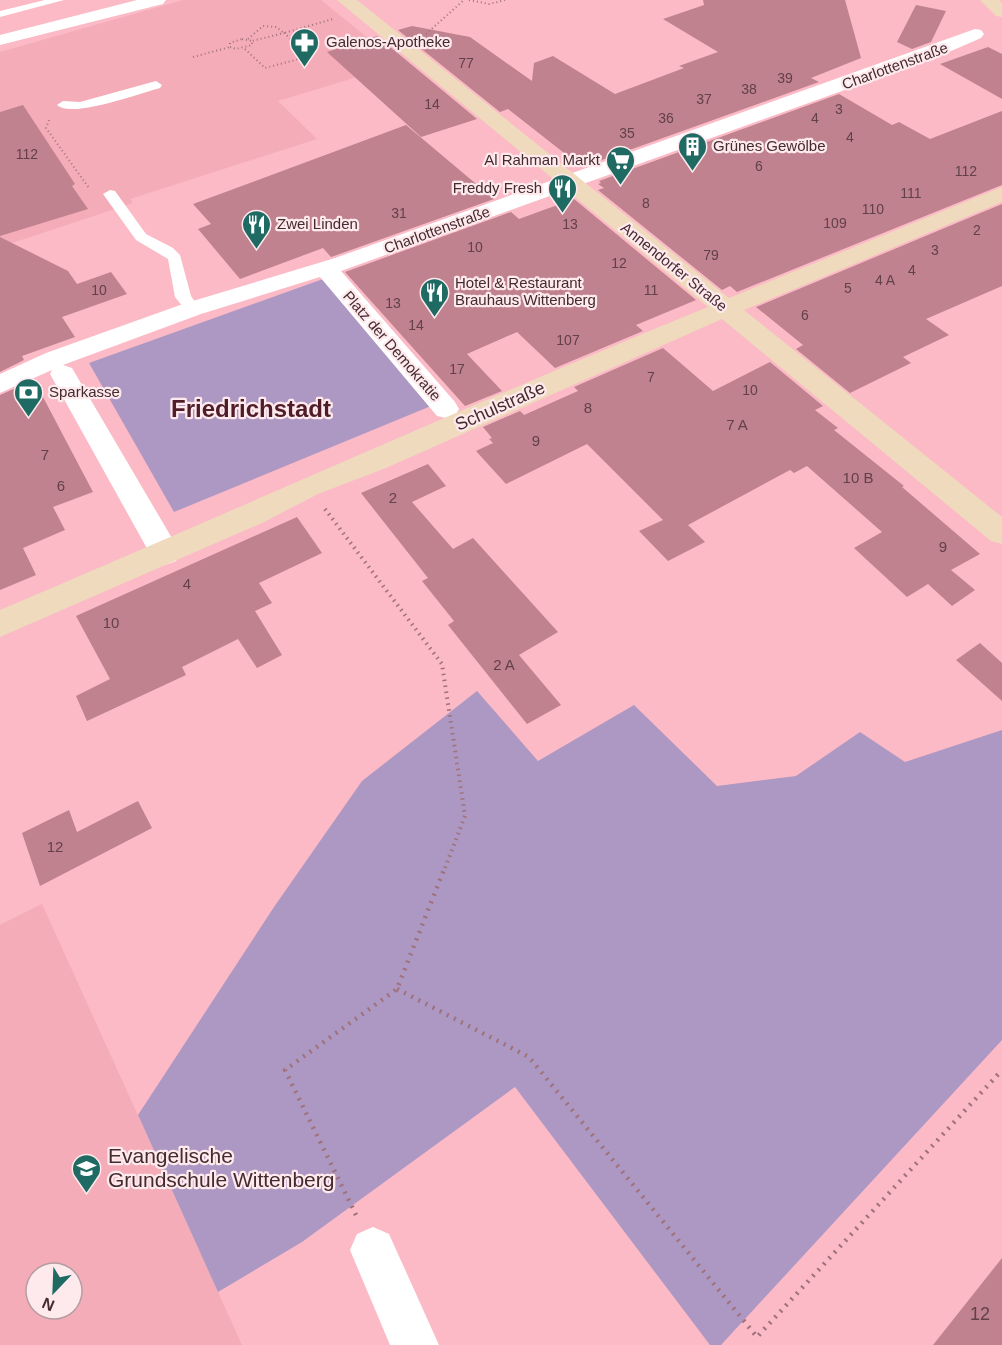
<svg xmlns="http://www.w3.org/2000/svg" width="1002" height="1345" font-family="Arial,sans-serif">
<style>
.built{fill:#f4acb9;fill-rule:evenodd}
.green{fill:#ad98c3}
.building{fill:#bf828e}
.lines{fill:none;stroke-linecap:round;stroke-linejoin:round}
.path-far2{stroke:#9f727b;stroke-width:2;stroke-dasharray:1 3;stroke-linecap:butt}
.path-far1{stroke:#9f727b;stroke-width:4;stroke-dasharray:1.5 4.5;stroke-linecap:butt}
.path{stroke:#9f727b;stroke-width:4.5;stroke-dasharray:2 6;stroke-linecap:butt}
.lane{fill:#fff;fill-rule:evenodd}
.street{fill:#fff;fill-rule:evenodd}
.secondary{fill:#efdabd;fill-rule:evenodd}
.labels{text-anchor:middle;stroke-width:4.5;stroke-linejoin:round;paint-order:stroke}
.far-number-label{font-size:14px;fill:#634148}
.far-poi-label{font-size:15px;fill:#442b30;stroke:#fee9ed;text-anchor:start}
.far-street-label{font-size:15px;fill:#442b30;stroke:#fee9ed}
.number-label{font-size:15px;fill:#634148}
.street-label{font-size:18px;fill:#442b30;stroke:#fee9ed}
.near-number-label{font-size:18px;fill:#634148}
.near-poi-label{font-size:21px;fill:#442b30;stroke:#fee9ed;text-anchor:start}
.district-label{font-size:24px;font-weight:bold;fill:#4f1d2a;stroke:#fee9ed}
</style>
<rect width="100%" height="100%" fill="#fbbac6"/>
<!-- built -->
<g class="built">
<path d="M183,0H321L400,64L278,101L317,139L130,199L133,203L0,247V52Z"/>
<path d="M42,904L218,1292L242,1345H0V925ZM36,1273H72V1309H36Z"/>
</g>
<!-- green -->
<g class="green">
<path d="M323,279L431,406L174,512L89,363Z"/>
<path d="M477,691L538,761L634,705L717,786L796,776L860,732L905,762L1002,730V1040L721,1345H710L515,1087L302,1242L218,1292L138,1115L274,907L362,781Z"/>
</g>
<!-- building -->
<g class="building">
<path d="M703,0H845L861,58L811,78L819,82L582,167L508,109L500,112L398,30L412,26L470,37L532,81L534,63L553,56L615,94L684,68L679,66L718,52L663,19L704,5Z"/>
<path d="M916,5L946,11L931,42L912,49L897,42Z"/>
<path d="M377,36L477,119L421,137L327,52Z"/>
<path d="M988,47L1002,54V99L940,64Z"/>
<path d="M839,94L892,125L899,122L930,139L1002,111V185L737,292L730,286L722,290L598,190L604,188L598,184L601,183L599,181Z"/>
<path d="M23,105L75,184L72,186L88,209L0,236V112Z"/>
<path d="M406,125L494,199L334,256L331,257L323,248L240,279L198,229L211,224L193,204Z"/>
<path d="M574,199L696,300L636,325L643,331L555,368L517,332L467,354L502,391L465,406L345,272L511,212L519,219Z"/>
<path d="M1002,204V286L926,319L949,335L903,357L911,363L850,393L796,349L803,345L756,307Z"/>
<path d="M0,237L68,271L77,284L111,272L127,294L62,317L75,337L22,356L24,360L0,372Z"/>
<path d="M663,348L713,391L770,362L823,406L815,410L838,428L834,430L904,486L902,487L980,554L951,570L975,590L952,606L928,584L907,597L854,548L882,532L807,466L794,473L790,470L688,525L705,542L668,561L639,531L663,520L587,444L506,484L476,451L493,443L489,439L492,438L483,427L520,411L524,415L578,391L574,387Z"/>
<path d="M34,380L93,492L53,507L65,530L23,548L36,575L0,590V395Z"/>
<path d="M428,464L446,486L412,502L453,549L473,538L558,632L519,655L561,705L527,724L448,625L454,621L422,581L428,578L361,493Z"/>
<path d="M297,517L322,553L259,583L272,603L255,611L282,655L257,668L238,639L182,667L186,675L87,721L76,696L110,679L76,616Z"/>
<path d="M980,643L1002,663V701L956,660Z"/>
<path d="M138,801L152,828L40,886L22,833L69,810L77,832Z"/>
<path d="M1002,1258V1345H933Z"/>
</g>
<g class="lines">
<!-- path-far2 -->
<g class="path-far2">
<path d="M469,0L489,4L505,0"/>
<path d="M426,34L464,0"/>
<path d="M242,39L252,41V45L236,49L230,47V43Z"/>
<path d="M248,39L263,26L276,27L284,33L333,19"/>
<path d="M245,49L265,68L310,56L284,33L252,41"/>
<path d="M193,57L230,47"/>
<path d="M49,120L46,128L89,188"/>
</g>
<!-- path-far1 -->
<path class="path-far1" d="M325,509L442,664L465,816L445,868"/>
<!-- path -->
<g class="path">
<path d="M397,989L529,1057L757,1337L1002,1070"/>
<path d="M356,1215L285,1070L397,989L445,867"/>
</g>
<!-- lane -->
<g class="lane">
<path d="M45,0H64L0,17V11Z"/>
<path d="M156,81L162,85L160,88C140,93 72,119 57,105L63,101L80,102Z"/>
<path d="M110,190L115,191L146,234L173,248L180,255L191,296L200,309L197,312H187L175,297L168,259L136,240L103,194Z"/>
</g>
<!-- street -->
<g class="street">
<path d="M137,0H166L163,4L0,45V35Z"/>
<path d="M975,29L981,30L984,34L981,38L942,55L341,271L455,402L459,409L455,416L446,418L437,416L320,277L201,314L63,365L72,368L176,545L180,553L176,561L165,565L154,561L50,374L52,370L0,393V374L46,353L183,304L335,258Z"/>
<path d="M373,1227L389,1234L439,1345H390L350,1250L357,1234Z"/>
</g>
<!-- secondary -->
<g class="secondary">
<path d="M337,0H357L729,298L1002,187V202L744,310L1002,517V544L991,541L722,319L386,468L318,494L262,523L0,637V610C236,510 470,404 708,307Z"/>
<path d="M980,0H999L1002,3V17L996,16Z"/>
</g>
</g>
<!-- icons -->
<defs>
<symbol id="pharmacy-pin" viewBox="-11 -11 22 30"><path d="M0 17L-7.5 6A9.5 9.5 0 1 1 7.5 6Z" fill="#206a64" stroke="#fee9ed"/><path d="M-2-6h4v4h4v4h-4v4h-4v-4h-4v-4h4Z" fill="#fff"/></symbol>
<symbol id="building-pin" viewBox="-11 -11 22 30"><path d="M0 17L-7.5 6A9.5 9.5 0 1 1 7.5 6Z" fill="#206a64" stroke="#fee9ed"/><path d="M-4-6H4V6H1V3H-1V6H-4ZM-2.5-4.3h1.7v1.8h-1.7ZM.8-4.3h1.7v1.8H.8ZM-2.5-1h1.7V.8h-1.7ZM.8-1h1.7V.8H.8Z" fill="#fff"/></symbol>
<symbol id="supermarket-pin" viewBox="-11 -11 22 30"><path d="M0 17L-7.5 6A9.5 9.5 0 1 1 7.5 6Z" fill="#206a64" stroke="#fee9ed"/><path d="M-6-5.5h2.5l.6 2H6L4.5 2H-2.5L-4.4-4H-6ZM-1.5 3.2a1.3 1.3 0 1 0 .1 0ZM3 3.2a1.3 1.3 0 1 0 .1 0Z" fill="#fff"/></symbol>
<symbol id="restaurant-pin" viewBox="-11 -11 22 30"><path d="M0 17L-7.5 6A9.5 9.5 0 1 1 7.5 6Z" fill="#206a64" stroke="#fee9ed"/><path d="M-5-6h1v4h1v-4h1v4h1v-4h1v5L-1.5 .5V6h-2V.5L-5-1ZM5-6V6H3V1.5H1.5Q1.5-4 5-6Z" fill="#fff"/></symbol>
<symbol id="bank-pin" viewBox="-11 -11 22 30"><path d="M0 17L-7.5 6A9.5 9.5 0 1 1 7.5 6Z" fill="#206a64" stroke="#fee9ed"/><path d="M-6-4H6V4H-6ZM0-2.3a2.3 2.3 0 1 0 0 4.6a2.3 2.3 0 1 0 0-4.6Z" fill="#fff"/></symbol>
<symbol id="school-pin" viewBox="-11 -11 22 30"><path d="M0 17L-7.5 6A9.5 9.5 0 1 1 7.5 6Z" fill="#206a64" stroke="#fee9ed"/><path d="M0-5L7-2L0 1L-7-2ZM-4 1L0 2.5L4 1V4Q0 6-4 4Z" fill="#fff"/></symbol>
</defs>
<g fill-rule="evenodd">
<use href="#pharmacy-pin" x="288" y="26" width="33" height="45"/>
<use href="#building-pin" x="676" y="130" width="33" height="45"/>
<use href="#supermarket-pin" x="604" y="144" width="33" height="45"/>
<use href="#restaurant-pin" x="546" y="172" width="33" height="45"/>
<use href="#restaurant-pin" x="240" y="208" width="33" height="45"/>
<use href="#restaurant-pin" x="418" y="276" width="33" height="45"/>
<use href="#bank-pin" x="12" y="376" width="33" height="45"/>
<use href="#school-pin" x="70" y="1152" width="33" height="45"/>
</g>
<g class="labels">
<!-- far-number labels -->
<g class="far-number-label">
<text x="466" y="68">77</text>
<text x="785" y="83">39</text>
<text x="749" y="94">38</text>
<text x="704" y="104">37</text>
<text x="432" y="109">14</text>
<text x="839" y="114">3</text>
<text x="666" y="123">36</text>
<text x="815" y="123">4</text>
<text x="627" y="138">35</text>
<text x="850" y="142">4</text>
<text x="27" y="159">112</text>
<text x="759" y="171">6</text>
<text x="966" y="176">112</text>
<text x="911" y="198">111</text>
<text x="646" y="208">8</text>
<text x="873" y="214">110</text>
<text x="399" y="218">31</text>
<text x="835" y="228">109</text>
<text x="570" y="229">13</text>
<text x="977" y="235">2</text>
<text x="475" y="252">10</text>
<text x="935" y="255">3</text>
<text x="711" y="260">79</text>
<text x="619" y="268">12</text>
<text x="912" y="275">4</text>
<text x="885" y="285">4 A</text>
<text x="848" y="293">5</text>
<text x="99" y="295">10</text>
<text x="651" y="295">11</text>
<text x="393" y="308">13</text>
<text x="805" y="320">6</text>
<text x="416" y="330">14</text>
<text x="568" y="345">107</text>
<text x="457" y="374">17</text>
<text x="651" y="382">7</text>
<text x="750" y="395">10</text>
</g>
<!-- far-poi labels -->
<g class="far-poi-label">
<text x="326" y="47">Galenos-Apotheke</text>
<text x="713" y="151">Grünes Gewölbe</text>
<text x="600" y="165" text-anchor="end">Al Rahman Markt</text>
<text x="542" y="193" text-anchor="end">Freddy Fresh</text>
<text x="277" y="229">Zwei Linden</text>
<text x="455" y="288">Hotel &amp; Restaurant<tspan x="455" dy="17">Brauhaus Wittenberg</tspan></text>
<text x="49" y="397">Sparkasse</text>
</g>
<!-- far-street labels -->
<g class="far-street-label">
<text transform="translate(895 66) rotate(-20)" y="5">Charlottenstraße</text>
<text transform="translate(437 230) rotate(-20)" y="5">Charlottenstraße</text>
<text transform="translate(674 267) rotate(39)" y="5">Annendorfer Straße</text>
<text transform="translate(392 346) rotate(49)" y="5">Platz der Demokratie</text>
</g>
<!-- number labels -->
<g class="number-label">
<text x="588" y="413">8</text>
<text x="737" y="430">7 A</text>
<text x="536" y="446">9</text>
<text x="45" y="460">7</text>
<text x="858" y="483">10 B</text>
<text x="61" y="491">6</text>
<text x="393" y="503">2</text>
<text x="943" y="552">9</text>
<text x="187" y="589">4</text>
<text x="111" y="628">10</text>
<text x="504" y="670">2 A</text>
<text x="55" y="852">12</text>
</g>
<!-- street labels -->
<g class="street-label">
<text transform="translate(500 406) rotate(-24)" y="6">Schulstraße</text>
</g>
<!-- near-number labels -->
<g class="near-number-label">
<text x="980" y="1320">12</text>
</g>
<!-- near-poi labels -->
<g class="near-poi-label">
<text x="108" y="1163">Evangelische<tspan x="108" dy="24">Grundschule Wittenberg</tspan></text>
</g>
<!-- district labels -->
<g class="district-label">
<text x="251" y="417">Friedrichstadt</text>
</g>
</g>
<!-- north arrow -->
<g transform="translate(54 1291) rotate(203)"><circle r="28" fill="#fee9ed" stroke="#b49da1" stroke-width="1.5"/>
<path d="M0-4.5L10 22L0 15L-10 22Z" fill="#206a64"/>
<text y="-9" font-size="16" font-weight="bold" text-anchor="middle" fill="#442b30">N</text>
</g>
</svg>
